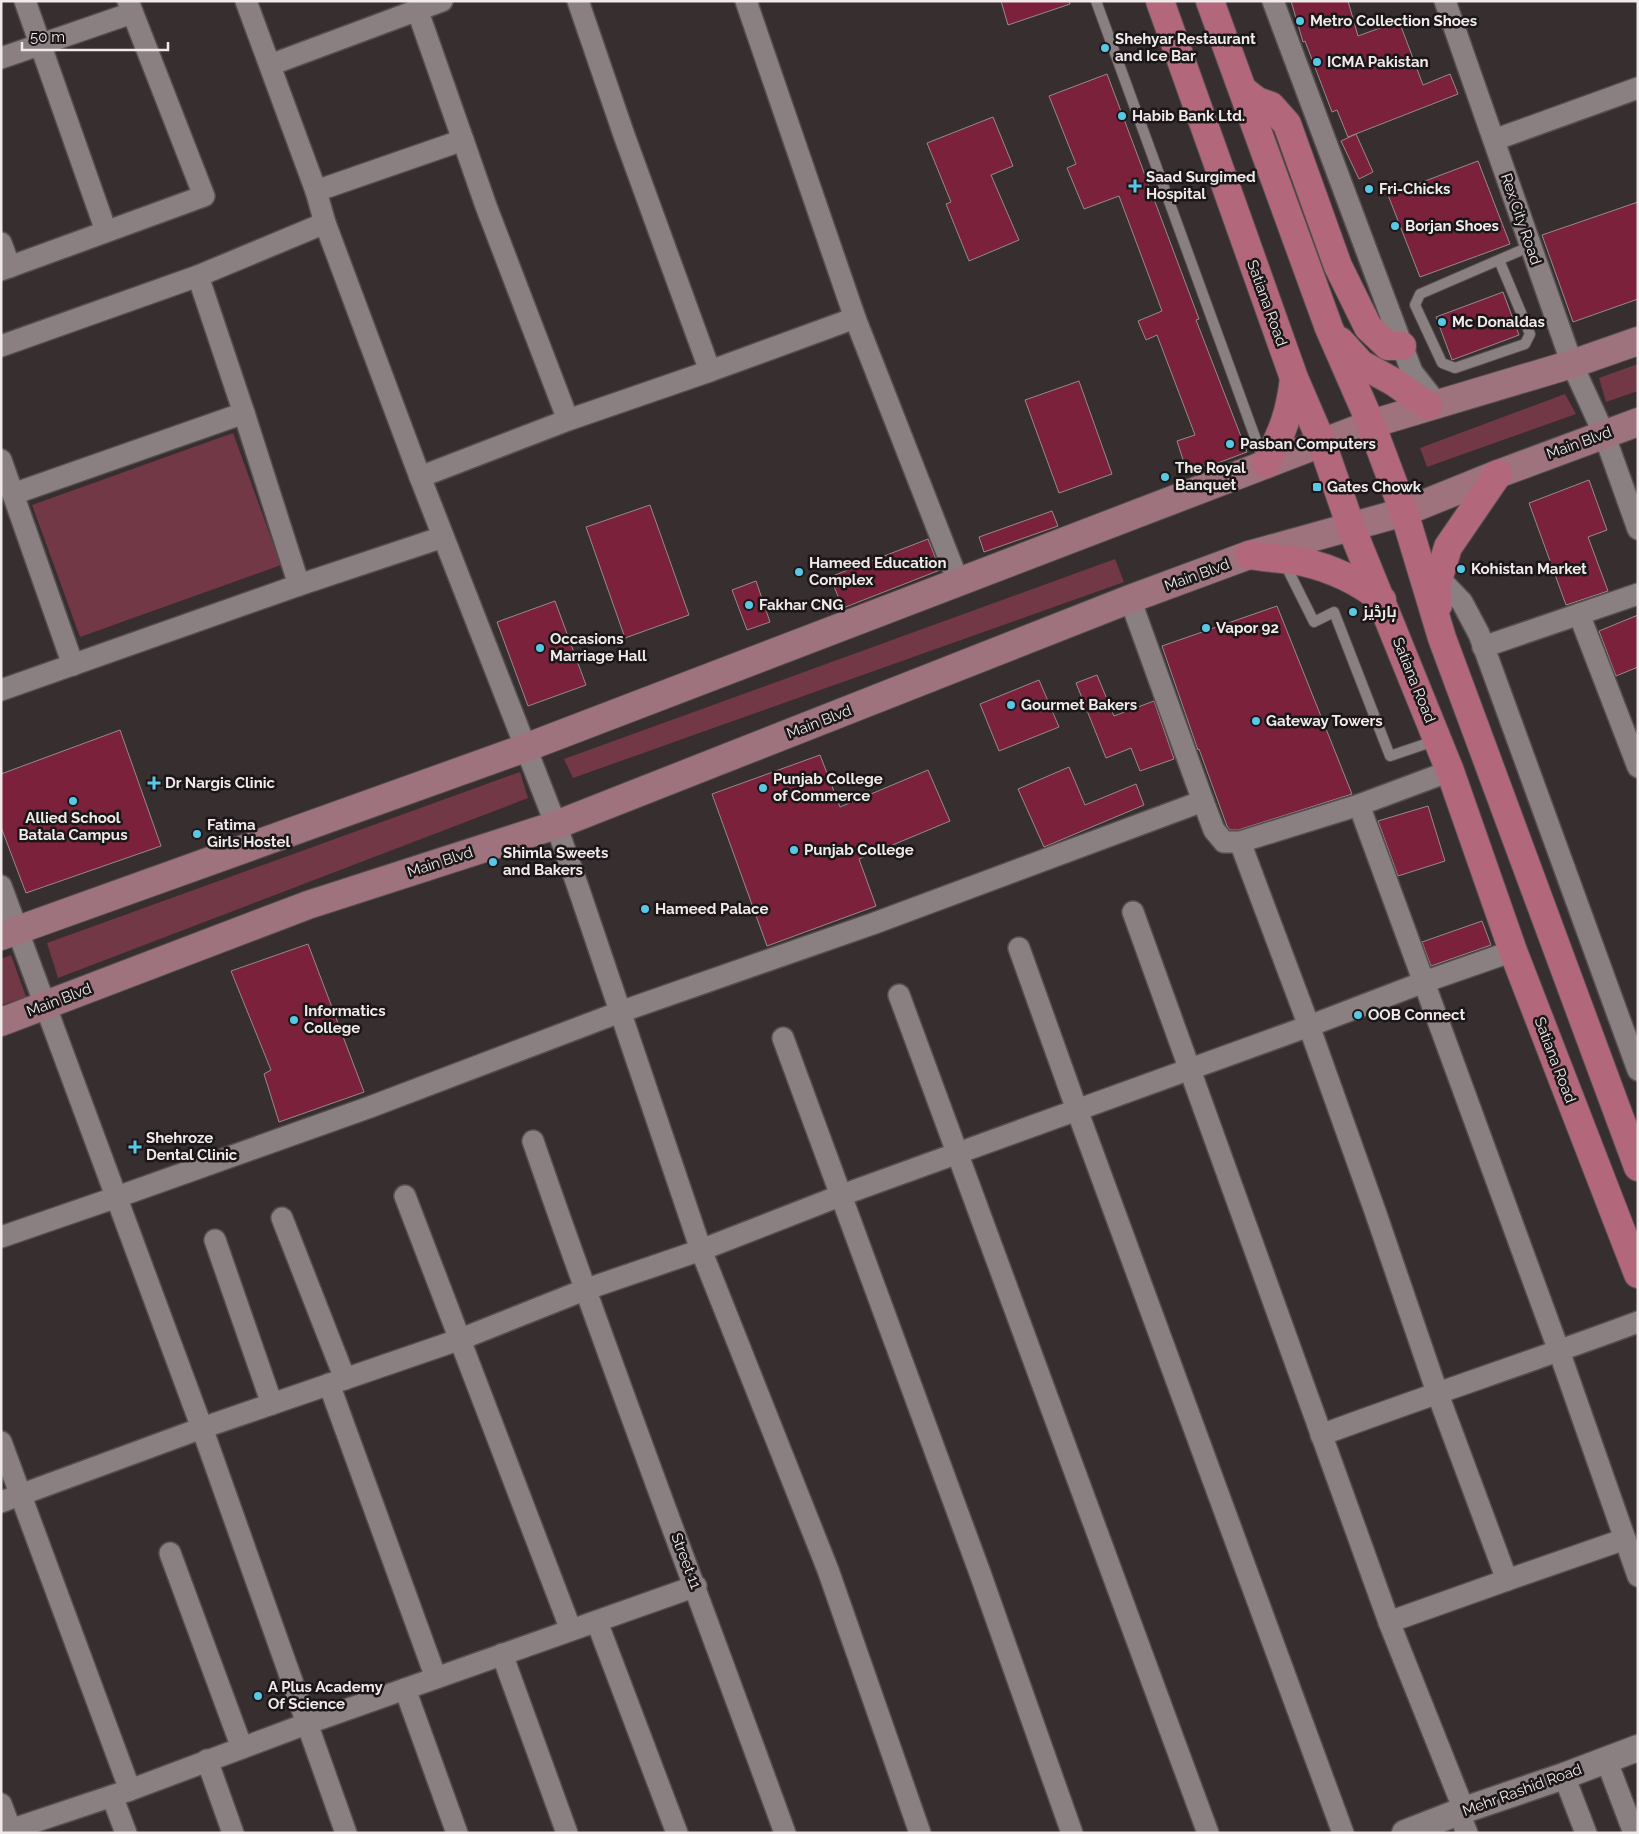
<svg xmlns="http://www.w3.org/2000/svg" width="1639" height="1834" font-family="Raleway,Cairo,sans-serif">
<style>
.green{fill:#723845}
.building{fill:#7b213c;stroke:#958a8c}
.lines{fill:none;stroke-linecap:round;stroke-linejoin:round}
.service-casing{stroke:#554d4f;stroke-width:12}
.minor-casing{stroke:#554d4f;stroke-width:24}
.tertiary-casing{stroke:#554d4f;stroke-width:29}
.secondary-casing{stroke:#554d4f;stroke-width:30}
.primary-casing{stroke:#554d4f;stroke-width:30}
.service{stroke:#8a8082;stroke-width:10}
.minor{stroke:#8a8082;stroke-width:21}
.tertiary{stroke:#8a8082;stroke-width:26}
.secondary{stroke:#9f737e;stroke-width:28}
.primary{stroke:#b3677b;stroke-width:28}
.poi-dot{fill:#59c8e4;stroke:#1b1718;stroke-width:2}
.labels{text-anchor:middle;stroke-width:5;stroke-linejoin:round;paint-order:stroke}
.poi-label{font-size:15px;font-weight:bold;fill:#f0eaeb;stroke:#1b1718;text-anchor:start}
.street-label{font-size:15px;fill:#f0eaeb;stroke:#1b1718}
</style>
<rect width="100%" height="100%" fill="#372e30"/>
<!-- green -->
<g class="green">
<path d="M1638,364V391L1606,402L1599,378Z"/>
<path d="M1565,394L1576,414L1427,467L1420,448Z"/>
<path d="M233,433L281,565L80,637L32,505Z"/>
<path d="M1115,559L1124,582L573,778L564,759Z"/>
<path d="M520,772L528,798L58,978L47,943Z"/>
<path d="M11,955L26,997L1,1005V959Z"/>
</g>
<!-- building -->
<g class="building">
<path d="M1001,1H1069L1070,4L1008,25Z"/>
<path d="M1291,1H1348L1358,36L1399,21L1423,85L1450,74L1458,94L1348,137L1337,110L1332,112L1305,41L1303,42Z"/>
<path d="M1107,74L1199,319L1196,320L1247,452L1207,467V465L1187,472L1177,441L1195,435L1157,335L1146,340L1138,321L1162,311L1119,196L1084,209L1067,168L1076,164L1049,96Z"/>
<path d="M993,117L1013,166L991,175L1019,240L969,261L946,204L951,202L927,143Z"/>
<path d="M1356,134L1373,172L1359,179L1341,141Z"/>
<path d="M1478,161L1510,244L1420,277L1388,195Z"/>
<path d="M1638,202V299L1573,322L1542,235Z"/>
<path d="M1503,292L1519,335L1452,360L1436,317Z"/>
<path d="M1079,381L1112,474L1059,493L1025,400Z"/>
<path d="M1589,480L1607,530L1588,537L1608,591L1566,605L1529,503Z"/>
<path d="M650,505L689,615L625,638L586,527Z"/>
<path d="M1052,511L1058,526L984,552L979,537Z"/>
<path d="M928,539L940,570L843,608L830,577Z"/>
<path d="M756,581L770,622L747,630L732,590Z"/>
<path d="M555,601L586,685L528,706L497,622Z"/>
<path d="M1277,606L1352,794L1238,830H1230L1227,826L1199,749L1198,750L1162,646Z"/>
<path d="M1638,615V667L1616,676L1599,631Z"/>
<path d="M1097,675L1114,716L1154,701L1174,759L1140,771L1131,748L1106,758L1076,683Z"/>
<path d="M1039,680L1059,727L999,751L980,704Z"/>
<path d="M120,730L161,846L26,893L1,827V774Z"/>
<path d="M820,755L840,807L928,770L950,821L859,859L876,906L767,946L712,794Z"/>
<path d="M1069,767L1085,805L1136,784L1144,805L1044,847L1018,789Z"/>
<path d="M1428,806L1445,861L1398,876L1378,821Z"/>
<path d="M1482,921L1491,945L1431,966L1422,942Z"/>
<path d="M308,944L364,1092L279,1122L264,1074L271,1070L231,971Z"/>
</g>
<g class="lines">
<defs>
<g id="service">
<path d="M1096,1L1263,459"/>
<path d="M1499,260L1530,334L1525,344L1455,368L1442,363L1415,305L1420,294L1531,246"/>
<path d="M1284,562L1314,622L1334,612L1390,756L1437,740"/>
</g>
<g id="minor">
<path d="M25,1L106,231"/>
<path d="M246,1L316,191"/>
<path d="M746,1L855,318L958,581"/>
<path d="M1273,1L1412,372L1438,405"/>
<path d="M1445,1L1572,364L1604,434L1638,529"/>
<path d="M417,9L463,140"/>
<path d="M1,58L132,13"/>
<path d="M270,65L442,1"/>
<path d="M1494,140L1638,88"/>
<path d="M1,243L10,267"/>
<path d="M1,270L204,196L128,1"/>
<path d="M198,276L244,413"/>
<path d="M1,346L198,276L325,223"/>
<path d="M710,371L855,318"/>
<path d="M568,420L486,206L463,140L316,191L325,223L420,477L568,420L710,371L624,135L578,1"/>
<path d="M1,460L73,665"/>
<path d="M420,477L556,825L578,887L701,1250L828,1570L920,1833"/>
<path d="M13,494L244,413L299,585"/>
<path d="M1439,578L1462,602L1479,634L1638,1070"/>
<path d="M1130,599L1203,801L1214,830L1224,842H1240L1359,805L1450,771"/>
<path d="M1579,614L1638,767"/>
<path d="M1483,647L1638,594"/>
<path d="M1,690L299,585L443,537"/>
<path d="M1359,805L1559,1351L1638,1576"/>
<path d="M1240,842L1309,1026L1375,1211L1437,1392L1507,1580L1625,1539"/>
<path d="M1,886L202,1428L346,1833"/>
<path d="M1133,912L1389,1622L1464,1810"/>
<path d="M1019,948L1077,1110L1343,1833"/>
<path d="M899,995L1208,1833"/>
<path d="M783,1038L980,1573L1072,1833"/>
<path d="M533,1141C613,1373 701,1602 785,1833"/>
<path d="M405,1196L571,1630"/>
<path d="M282,1218L345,1379"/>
<path d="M1,1237L117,1197L370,1107L620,1012L875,923L1203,801"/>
<path d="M215,1240L272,1404"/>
<path d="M329,1384L436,1678"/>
<path d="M1321,1435C1426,1396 1533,1361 1638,1322"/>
<path d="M1,1442L130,1790"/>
<path d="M1,1502L202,1428L461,1339L584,1290L701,1250L842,1195L1309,1026L1424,982L1513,951"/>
<path d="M170,1553L242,1748"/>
<path d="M597,1622L677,1833"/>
<path d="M1389,1622L1507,1580"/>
<path d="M502,1654L567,1833"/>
<path d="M405,1689L457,1833"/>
<path d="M1606,1759L1634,1833"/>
<path d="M207,1760L233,1833"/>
<path d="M1564,1776L1586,1833"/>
<path d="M112,1796L126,1833"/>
<path d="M1,1804L12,1833"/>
<path d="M1459,1813L1467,1833"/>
<path d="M1,1833L130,1790L306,1724L696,1586"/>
</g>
<path id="tertiary" d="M1405,1833L1464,1810L1564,1776L1638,1748"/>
<g id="secondary">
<path d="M1,936L525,748L1371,424L1572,364L1638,341"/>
<path d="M1,1022L308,905L556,825L1130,599L1249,555L1404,512L1498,474L1638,422"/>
</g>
<g id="primary">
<path d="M1160,1L1294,378L1322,443L1351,527L1450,771L1513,951L1638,1274"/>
<path d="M1210,1L1329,328L1371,424L1404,512L1442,638L1638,1167"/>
<path d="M1243,90L1257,101L1271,106L1287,124L1338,266L1368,327L1388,346H1402"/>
<path d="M1340,341L1361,364L1394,382L1428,406"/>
<path d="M1266,464C1282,433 1290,414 1294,378"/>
<path d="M1249,555C1267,558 1286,559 1303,562C1331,568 1361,582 1382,600"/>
<path d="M1438,605L1436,587L1448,547L1498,474"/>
</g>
</defs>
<!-- service casing -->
<use href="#service" class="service-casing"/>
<!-- minor casing -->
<use href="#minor" class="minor-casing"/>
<!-- tertiary casing -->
<use href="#tertiary" class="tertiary-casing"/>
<!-- secondary casing -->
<use href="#secondary" class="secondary-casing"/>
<!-- primary casing -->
<use href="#primary" class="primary-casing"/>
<!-- service -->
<use href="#service" class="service"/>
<!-- minor -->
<use href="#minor" class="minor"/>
<!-- tertiary -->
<use href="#tertiary" class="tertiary"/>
<!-- secondary -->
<use href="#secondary" class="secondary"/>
<!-- primary -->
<use href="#primary" class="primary"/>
</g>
<!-- markers -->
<g class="poi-dot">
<circle cx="1300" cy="21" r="5"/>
<circle cx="1105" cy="48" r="5"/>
<circle cx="1317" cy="62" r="5"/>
<circle cx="1122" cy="116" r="5"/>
<path d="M1132.5 178.5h5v5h5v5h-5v5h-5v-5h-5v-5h5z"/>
<circle cx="1369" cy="189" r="5"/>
<circle cx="1395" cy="226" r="5"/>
<circle cx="1442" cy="322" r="5"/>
<circle cx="1230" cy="444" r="5"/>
<circle cx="1165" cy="477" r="5"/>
<rect x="1312" y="482" width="10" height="10" rx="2.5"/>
<circle cx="1461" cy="569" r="5"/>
<circle cx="799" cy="572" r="5"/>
<circle cx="749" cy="605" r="5"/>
<circle cx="1353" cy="612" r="5"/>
<circle cx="1206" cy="628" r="5"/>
<circle cx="540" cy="648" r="5"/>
<circle cx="1011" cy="705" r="5"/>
<circle cx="1256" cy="721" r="5"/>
<path d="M151.5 775.5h5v5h5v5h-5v5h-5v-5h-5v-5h5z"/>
<circle cx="763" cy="788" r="5"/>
<circle cx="73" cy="801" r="5"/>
<circle cx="197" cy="834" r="5"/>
<circle cx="794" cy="850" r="5"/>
<circle cx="493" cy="862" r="5"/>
<circle cx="645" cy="909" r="5"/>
<circle cx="1358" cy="1015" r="5"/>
<circle cx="294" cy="1020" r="5"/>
<path d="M132.5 1139.5h5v5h5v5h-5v5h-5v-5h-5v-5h5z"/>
<circle cx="258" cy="1696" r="5"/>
</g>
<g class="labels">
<!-- poi labels -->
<g class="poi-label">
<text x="1310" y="26">Metro Collection Shoes</text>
<text x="1115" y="44">Shehyar Restaurant<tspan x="1115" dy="17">and Ice Bar</tspan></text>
<text x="1327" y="67">ICMA Pakistan</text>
<text x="1132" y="121">Habib Bank Ltd.</text>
<text x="1146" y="182">Saad Surgimed<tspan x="1146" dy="17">Hospital</tspan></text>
<text x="1379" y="194">Fri-Chicks</text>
<text x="1405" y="231">Borjan Shoes</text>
<text x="1452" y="327">Mc Donaldas</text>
<text x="1240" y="449">Pasban Computers</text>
<text x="1175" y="473">The Royal<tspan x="1175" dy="17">Banquet</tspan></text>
<text x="1327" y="492">Gates Chowk</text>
<text x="809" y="568">Hameed Education<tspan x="809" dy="17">Complex</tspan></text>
<text x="1471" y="574">Kohistan Market</text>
<text x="759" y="610">Fakhar CNG</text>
<text x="1363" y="617">ہارڈیز</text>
<text x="1216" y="633">Vapor 92</text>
<text x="550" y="644">Occasions<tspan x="550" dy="17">Marriage Hall</tspan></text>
<text x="1021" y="710">Gourmet Bakers</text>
<text x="1266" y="726">Gateway Towers</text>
<text x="773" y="784">Punjab College<tspan x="773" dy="17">of Commerce</tspan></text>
<text x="165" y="788">Dr Nargis Clinic</text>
<text x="73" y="823" text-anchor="middle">Allied School<tspan x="73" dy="17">Batala Campus</tspan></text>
<text x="207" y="830">Fatima<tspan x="207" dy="17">Girls Hostel</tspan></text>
<text x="804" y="855">Punjab College</text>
<text x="503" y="858">Shimla Sweets<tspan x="503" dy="17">and Bakers</tspan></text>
<text x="655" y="914">Hameed Palace</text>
<text x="304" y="1016">Informatics<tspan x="304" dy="17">College</tspan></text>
<text x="1368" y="1020">OOB Connect</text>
<text x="146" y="1143">Shehroze<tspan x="146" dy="17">Dental Clinic</tspan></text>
<text x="268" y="1692">A Plus Academy<tspan x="268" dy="17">Of Science</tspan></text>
</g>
<!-- street labels -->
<g class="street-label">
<text transform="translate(1521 219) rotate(71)" y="5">Rex City Road</text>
<text transform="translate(1267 303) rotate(70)" y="5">Satiana Road</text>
<text transform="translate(1579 443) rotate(-20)" y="5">Main Blvd</text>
<text transform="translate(1197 575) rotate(-20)" y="5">Main Blvd</text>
<text transform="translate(1414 680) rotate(68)" y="5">Satiana Road</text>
<text transform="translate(819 722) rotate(-21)" y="5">Main Blvd</text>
<text transform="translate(440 862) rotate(-18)" y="5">Main Blvd</text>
<text transform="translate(59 1000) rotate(-21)" y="5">Main Blvd</text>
<text transform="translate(1555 1060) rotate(69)" y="5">Satiana Road</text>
<text transform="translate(686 1561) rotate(69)" y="5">Street 11</text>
<text transform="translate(1522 1790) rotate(-20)" y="5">Mehr Rashid Road</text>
</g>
</g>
<!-- border -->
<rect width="1639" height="1834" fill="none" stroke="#f0eaeb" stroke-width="5"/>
<!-- scale -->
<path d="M22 42v8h146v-8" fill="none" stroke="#f0eaeb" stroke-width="2.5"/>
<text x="30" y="42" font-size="15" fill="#f0eaeb" stroke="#1b1718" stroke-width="4" paint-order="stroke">50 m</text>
</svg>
